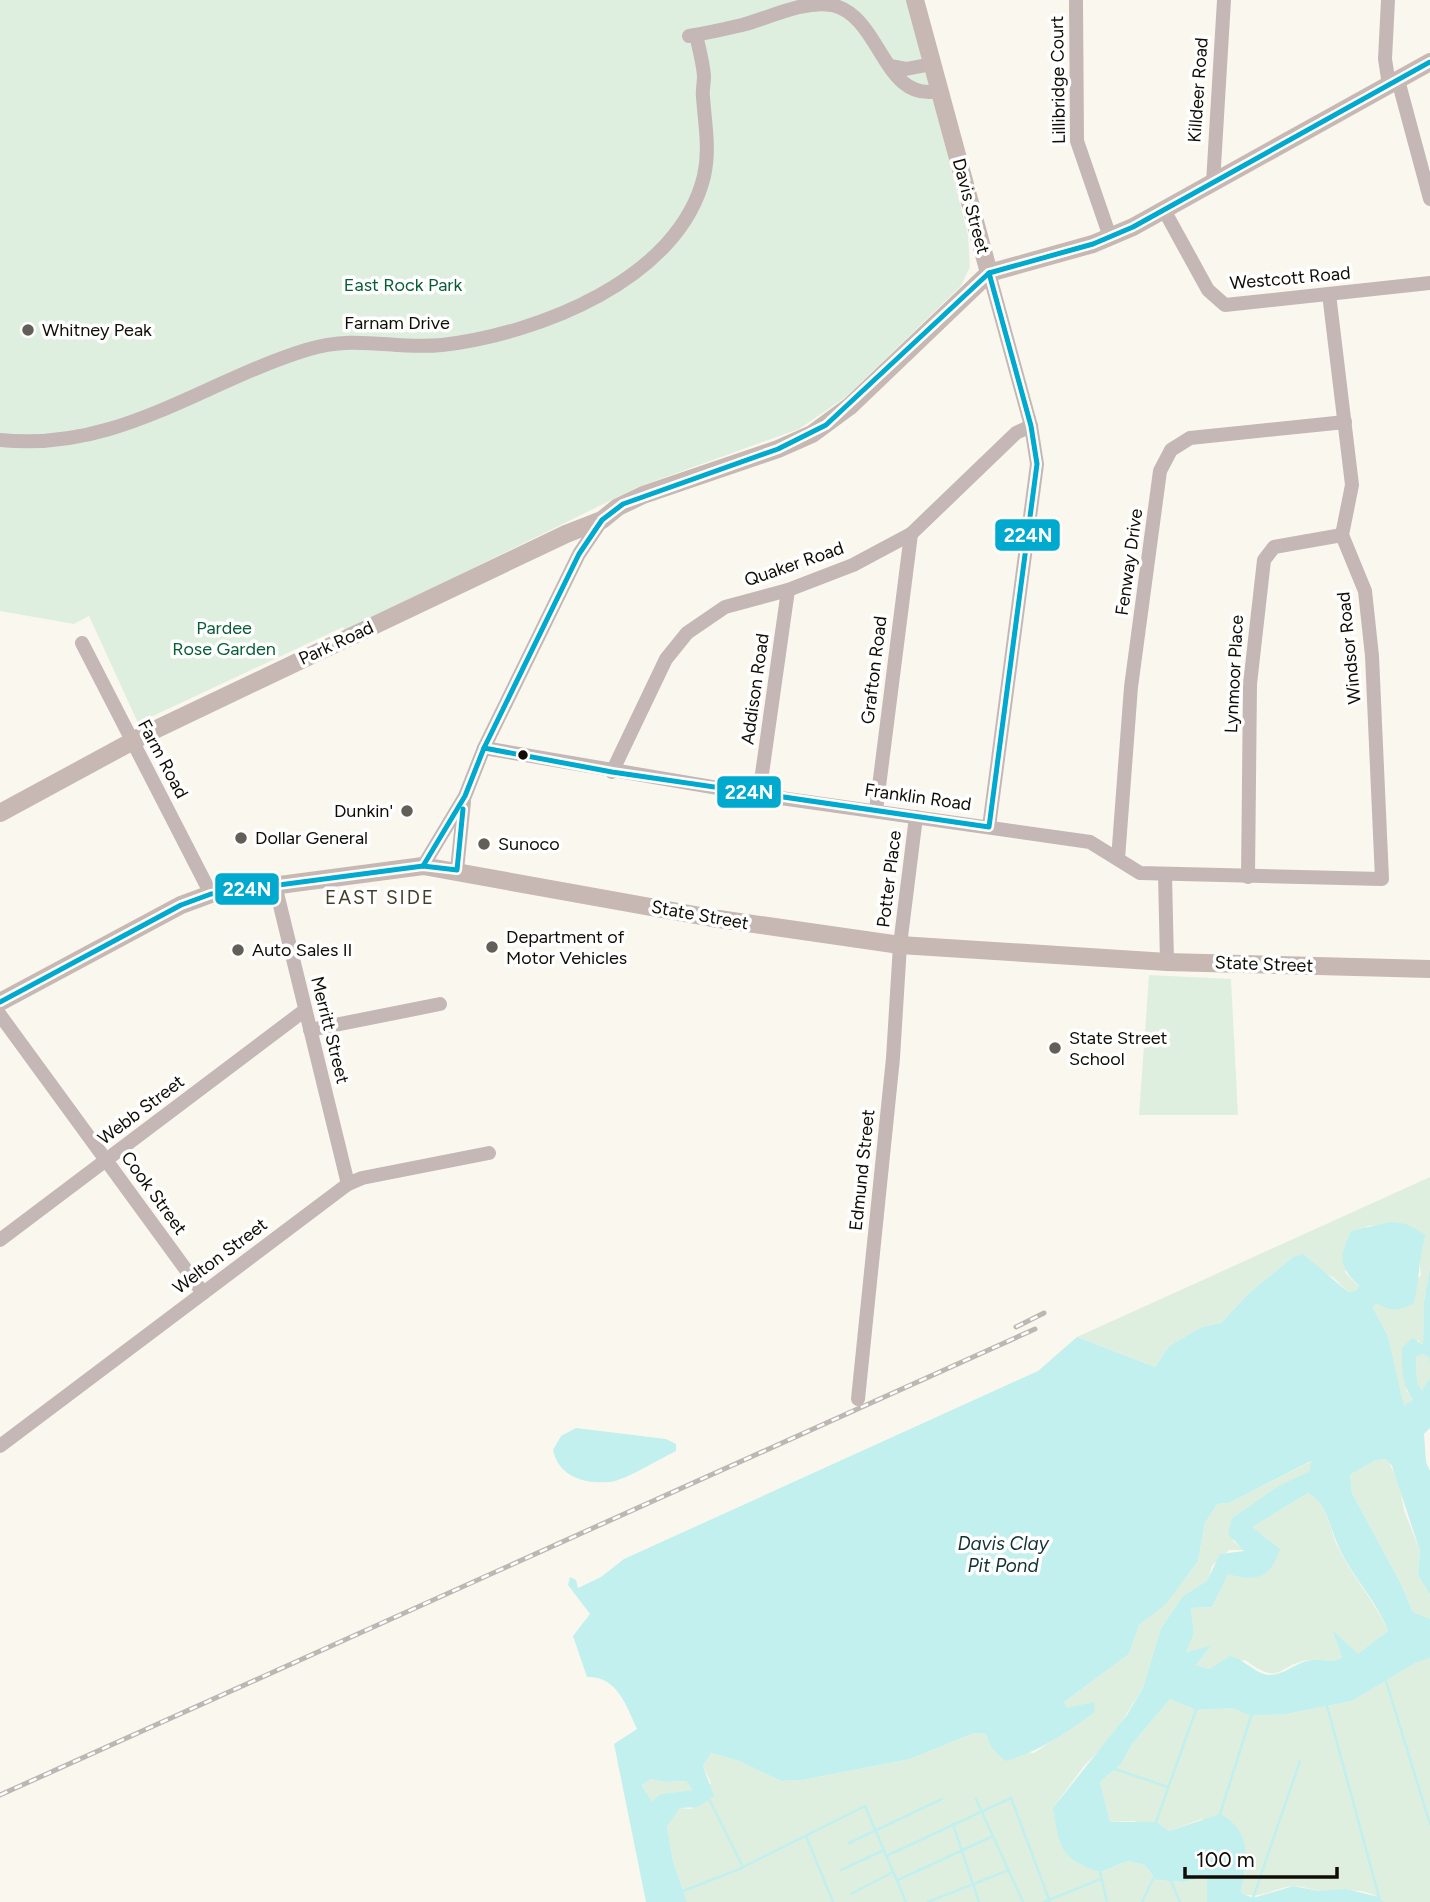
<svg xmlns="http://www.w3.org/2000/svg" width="1430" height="1902" font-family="Figtree,sans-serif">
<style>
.green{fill:#dfefdf}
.water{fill:#c1f0ee;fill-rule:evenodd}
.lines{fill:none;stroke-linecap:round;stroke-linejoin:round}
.stream{stroke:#c1f0ee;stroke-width:2.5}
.minor{stroke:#c5b7b5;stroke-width:14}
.major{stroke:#c7b8b3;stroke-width:18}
.rail-casing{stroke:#beb6b2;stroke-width:5}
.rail{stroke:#fff;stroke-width:2.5;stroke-dasharray:8;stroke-linecap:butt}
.bus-1-casing{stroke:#fff;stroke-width:10}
.bus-1{stroke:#00a9ce;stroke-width:5}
.poi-dot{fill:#615f57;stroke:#fff;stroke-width:2.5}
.bus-dot{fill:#0f0d05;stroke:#fff;stroke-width:2.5}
.labels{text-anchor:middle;stroke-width:7;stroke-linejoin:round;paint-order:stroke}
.street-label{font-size:18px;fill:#0f0d05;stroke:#fff}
.park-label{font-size:18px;fill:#095d37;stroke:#fff}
.poi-label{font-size:18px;fill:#0f0d05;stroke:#fff;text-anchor:start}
.neighbourhood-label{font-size:19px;letter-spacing:2px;fill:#443f28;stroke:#fff}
.water-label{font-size:19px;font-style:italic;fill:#103233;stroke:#fff}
.line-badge{stroke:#fff;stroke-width:2.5}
.badge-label{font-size:19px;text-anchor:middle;font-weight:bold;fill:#fff}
</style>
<rect width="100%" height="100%" fill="#faf8ee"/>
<!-- green -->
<g class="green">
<path d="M0,0H908L968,235L970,267L961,286L846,397L799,429L638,487L345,631L343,627L138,723L89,616L74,624L0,611Z"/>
<path d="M1149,975L1231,979L1238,1115H1139Z"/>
<path d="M1430,1177V1267L1424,1302L1423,1347L1418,1340L1406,1390L1413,1400L1404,1407L1388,1336L1373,1308L1376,1303L1421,1276L1419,1257L1426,1236L1407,1224L1367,1226L1345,1272L1359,1287L1356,1291L1348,1292L1334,1278L1293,1257L1249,1293L1221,1323L1202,1327L1169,1346L1155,1367L1077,1337Z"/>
<path d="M1422,1354L1430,1357V1377L1422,1392L1417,1382L1416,1357Z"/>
<path d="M1387,1459L1399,1482L1404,1510L1420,1551L1418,1575L1430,1595V1619L1413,1612L1401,1584L1352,1493L1350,1475L1374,1461Z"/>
<path d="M1312,1461L1311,1471L1278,1486L1232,1518L1233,1541L1244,1550H1229L1212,1566L1208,1581L1183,1596L1161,1628L1143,1688L1111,1739L1084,1766L1053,1808L1100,1872L1128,1861L1145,1865L1156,1880L1183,1882L1208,1877L1207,1902H687L673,1861L667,1827L680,1808L691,1809L711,1783L703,1766L711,1753L739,1761L781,1781L802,1780L910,1759L974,1733L986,1734L991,1747L1034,1753L1094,1712L1066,1708L1064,1702L1129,1654L1139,1625L1165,1604L1198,1561L1205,1523L1217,1504L1229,1503Z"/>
<path d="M1308,1493C1327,1504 1329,1524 1336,1543C1350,1575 1374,1599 1388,1631L1358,1655L1333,1632L1342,1657C1331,1665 1323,1658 1310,1660C1276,1664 1283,1688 1245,1660L1210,1669L1196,1665L1210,1647L1185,1652L1194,1633L1191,1608L1212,1607L1227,1574L1269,1540L1251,1527Z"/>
<path d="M1430,1658V1902H1384C1369,1886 1340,1891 1321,1891C1312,1890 1303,1886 1294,1886C1274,1887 1261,1901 1241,1893L1246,1865L1202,1819L1169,1831L1133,1821L1110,1822L1100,1782L1121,1764L1132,1744L1170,1699L1196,1710L1232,1708L1251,1716L1286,1714L1352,1701L1415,1663Z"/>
<path d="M651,1779L665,1782L686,1781L694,1790L660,1794L652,1803L642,1784Z"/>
</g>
<!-- water -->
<g class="water">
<path d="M1391,1222L1407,1224L1426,1235C1418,1258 1420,1279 1414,1303C1399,1311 1391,1312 1376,1303L1373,1308L1388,1336L1404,1406L1413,1400C1401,1384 1402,1367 1402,1348L1412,1338L1423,1345L1424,1302L1430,1267V1364L1429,1357L1422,1354L1416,1357L1417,1382L1422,1391L1430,1377V1428L1424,1434L1426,1462L1430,1471V1595L1418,1575L1420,1551L1392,1466L1386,1459L1374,1461L1350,1475L1352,1493L1401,1584L1413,1612L1430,1619V1658L1415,1663L1352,1701L1286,1714L1251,1716L1232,1708L1196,1710L1170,1699L1132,1744L1121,1764L1100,1782L1110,1822H1156L1169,1831L1220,1814C1253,1831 1247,1862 1241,1893L1253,1898L1293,1886L1319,1891L1346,1889L1379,1897L1384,1902H1207V1877L1183,1882L1156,1880L1145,1865L1128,1861L1100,1872C1059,1858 1060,1848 1053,1808L1127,1715L1143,1688L1161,1628L1183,1596L1207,1581L1220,1554L1244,1551L1228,1534L1232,1518L1278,1486L1310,1471L1311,1461L1229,1503L1217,1504L1205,1523L1198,1561L1166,1604L1139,1625L1129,1654L1064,1702L1067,1708L1094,1702L1095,1712C1064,1734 1041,1751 1005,1761L991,1747L986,1734L974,1733L910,1759L802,1780L781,1781L739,1761L711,1753L703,1766L714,1796L698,1807L680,1808L667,1827L673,1861L687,1902H646L614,1744L637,1729C626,1705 617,1676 587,1677L573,1636L590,1614L568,1585L570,1577L576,1580L578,1588L601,1577L624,1559L1038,1371L1077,1337L1155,1367L1169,1346L1202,1327L1221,1323L1249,1293L1293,1257L1303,1254L1348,1292L1356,1291L1359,1286C1338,1265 1339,1258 1351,1231ZM1308,1493C1327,1504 1329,1524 1337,1543C1350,1575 1376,1599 1388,1631L1358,1654L1332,1630L1342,1657C1331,1665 1323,1658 1311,1660C1295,1662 1281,1679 1264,1674C1253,1671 1245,1660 1230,1656L1210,1669L1196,1665L1211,1646L1186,1652L1194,1633L1191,1608L1212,1607L1228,1574C1257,1582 1270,1579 1280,1549L1252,1527ZM651,1779L665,1782L686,1781L693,1790L660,1794L652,1802L642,1785Z"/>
<path d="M576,1428L666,1439L676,1444V1451C659,1459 626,1480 610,1482C584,1484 559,1477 553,1450L561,1436Z"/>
</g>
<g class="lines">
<!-- stream -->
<g class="stream">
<path d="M1386,1681L1430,1824"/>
<path d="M1327,1706L1379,1897"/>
<path d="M1115,1769L1168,1787"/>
<path d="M709,1799L743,1867L865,1806L906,1902"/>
<path d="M976,1799L1023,1902"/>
<path d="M1220,1814L1251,1716"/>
<path d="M1156,1822L1196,1710"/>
<path d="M953,1824L979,1902"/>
<path d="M806,1836L833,1902"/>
<path d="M849,1843L942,1799"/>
<path d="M886,1856L1011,1798L1050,1902"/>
<path d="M841,1870L884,1850"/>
<path d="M1100,1872L1107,1902"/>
<path d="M898,1880L993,1836"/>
<path d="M1171,1881L1180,1902"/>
<path d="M683,1891L742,1868"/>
<path d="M851,1894L893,1872"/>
<path d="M1253,1898L1300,1761"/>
<path d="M928,1902L1009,1870"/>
<path d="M1044,1902L1101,1879"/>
<path d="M1142,1902L1154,1877"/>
</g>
<!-- minor -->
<g class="minor">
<path d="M1076,0L1077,141L1110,237"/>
<path d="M1388,0L1385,59L1389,85"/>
<path d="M689,36C707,33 725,29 742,25C769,18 803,0 832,5C882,16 882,103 939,91"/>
<path d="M890,66L906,69L932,64"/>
<path d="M1398,80L1430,199"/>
<path d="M1213,183L1224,0"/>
<path d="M1164,210L1208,290L1225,305L1430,283"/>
<path d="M989,273L1031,426L1037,464L989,827"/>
<path d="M0,440C118,452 200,383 306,350C359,334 392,350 442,345C537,334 679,280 704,176C710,149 705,125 703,97C702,91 704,84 704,76C703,63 699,48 696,35"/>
<path d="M82,643L211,894"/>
<path d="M484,748L759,795L1090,842L1140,873L1382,879L1372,656L1365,591L1342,535L1352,485L1329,294"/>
<path d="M612,772L666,659L687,633L725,607L788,590L853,565L911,534L1016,433L1031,426"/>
<path d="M759,795L788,590"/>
<path d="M876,810L911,534"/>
<path d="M1118,859L1131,687L1160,471L1171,450L1190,438L1345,422"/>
<path d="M423,866L465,796L484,748L579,554L602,520"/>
<path d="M457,870L464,802"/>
<path d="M1165,874L1167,962"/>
<path d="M1248,877L1250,684L1264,560L1274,547L1342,535"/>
<path d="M275,885L348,1184"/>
<path d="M0,1015L203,1293"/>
<path d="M310,1030L440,1004"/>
<path d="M0,1240L305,1010"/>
<path d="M858,1399L893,1058L900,945L916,817"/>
<path d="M0,1446L348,1184L362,1178L489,1153"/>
</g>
<!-- major -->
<g class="major">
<path d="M915,0L989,273"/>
<path d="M0,813L144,735L566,534L602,520L618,507L643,495L778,449L812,434L850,406L989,273L1093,244L1133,227L1430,62"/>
<path d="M0,1002L181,905L211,894L423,866L712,918L900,945L1167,962L1430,969"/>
</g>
<defs>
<g id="rail">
<path d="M1016,1327L1044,1313"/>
<path d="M0,1795L1035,1329"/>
</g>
</defs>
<!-- rail casing -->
<use href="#rail" class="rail-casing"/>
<!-- rail -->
<use href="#rail" class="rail"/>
<defs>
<g id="bus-1">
<path d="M484,748L612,772L989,827L1037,464L1031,426L989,273"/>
<path d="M423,866L465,796L484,748L579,554L602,520L623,504L778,449L826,425L989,273L1093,244L1133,227L1430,62"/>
<path d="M0,1002L181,905L211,894L423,866L457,870L463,809"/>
</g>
</defs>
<!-- bus-1 casing -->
<use href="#bus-1" class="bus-1-casing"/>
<!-- bus-1 -->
<use href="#bus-1" class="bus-1"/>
</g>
<!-- markers -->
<g class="poi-dot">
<circle cx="28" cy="330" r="7"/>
<circle cx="407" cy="811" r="7"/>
<circle cx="241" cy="838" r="7"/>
<circle cx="484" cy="844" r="7"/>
<circle cx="492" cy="947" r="7"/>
<circle cx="238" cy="950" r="7"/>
<circle cx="1055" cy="1048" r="7"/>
</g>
<circle class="bus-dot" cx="523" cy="755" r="6"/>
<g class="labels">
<!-- street labels -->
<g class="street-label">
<text transform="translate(1058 80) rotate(-91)" y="6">Lillibridge Court</text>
<text transform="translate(1198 90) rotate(-86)" y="6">Killdeer Road</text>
<text transform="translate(971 206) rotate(75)" y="6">Davis Street</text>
<text transform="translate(1290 278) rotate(-5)" y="6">Westcott Road</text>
<text x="397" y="329">Farnam Drive</text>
<text transform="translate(1129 562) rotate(-82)" y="6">Fenway Drive</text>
<text transform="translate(794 564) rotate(-19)" y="6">Quaker Road</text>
<text transform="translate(336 643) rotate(-25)" y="6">Park Road</text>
<text transform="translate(1349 648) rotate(-96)" y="6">Windsor Road</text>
<text transform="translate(874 670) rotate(-83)" y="6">Grafton Road</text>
<text transform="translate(1234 674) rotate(-87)" y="6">Lynmoor Place</text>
<text transform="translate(755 689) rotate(-82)" y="6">Addison Road</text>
<text transform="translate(163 759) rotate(62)" y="6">Farm Road</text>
<text transform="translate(918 797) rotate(8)" y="6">Franklin Road</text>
<text transform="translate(889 879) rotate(-83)" y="6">Potter Place</text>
<text transform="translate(700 915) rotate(10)" y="6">State Street</text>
<text transform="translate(1264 964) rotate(2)" y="6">State Street</text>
<text transform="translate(330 1030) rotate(76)" y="6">Merritt Street</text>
<text transform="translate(141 1110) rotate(-37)" y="6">Webb Street</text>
<text transform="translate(862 1170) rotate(-84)" y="6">Edmund Street</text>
<text transform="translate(154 1193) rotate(54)" y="6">Cook Street</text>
<text transform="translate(220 1256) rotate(-37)" y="6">Welton Street</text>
</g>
<!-- park labels -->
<g class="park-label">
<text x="403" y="291">East Rock Park</text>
<text x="224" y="634">Pardee<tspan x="224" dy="21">Rose Garden</tspan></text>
</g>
<!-- poi labels -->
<g class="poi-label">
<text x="42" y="336">Whitney Peak</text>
<text x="393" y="817" text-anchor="end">Dunkin'</text>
<text x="255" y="844">Dollar General</text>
<text x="498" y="850">Sunoco</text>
<text x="506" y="943">Department of<tspan x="506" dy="21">Motor Vehicles</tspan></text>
<text x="252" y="956">Auto Sales II</text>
<text x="1069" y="1044">State Street<tspan x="1069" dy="21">School</tspan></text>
</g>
<!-- neighbourhood labels -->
<g class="neighbourhood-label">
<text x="380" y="904">EAST SIDE</text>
</g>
<!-- water labels -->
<g class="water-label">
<text x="1003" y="1550">Davis Clay<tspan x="1003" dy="22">Pit Pond</tspan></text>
</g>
</g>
<g class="line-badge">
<rect x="994" y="518" width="67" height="34" rx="7" fill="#00a9ce"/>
<rect x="716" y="775" width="66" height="34" rx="7" fill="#00a9ce"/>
<rect x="214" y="872" width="66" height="34" rx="7" fill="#00a9ce"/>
</g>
<g class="badge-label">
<text x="1028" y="542">224N</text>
<text x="749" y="799">224N</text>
<text x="247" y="896">224N</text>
</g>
<!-- scale -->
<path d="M1185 1867v10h152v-10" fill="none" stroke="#0f0d05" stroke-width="3.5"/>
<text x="1196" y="1867" font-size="21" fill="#0f0d05" stroke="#ffffff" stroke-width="5" paint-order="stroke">100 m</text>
</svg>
